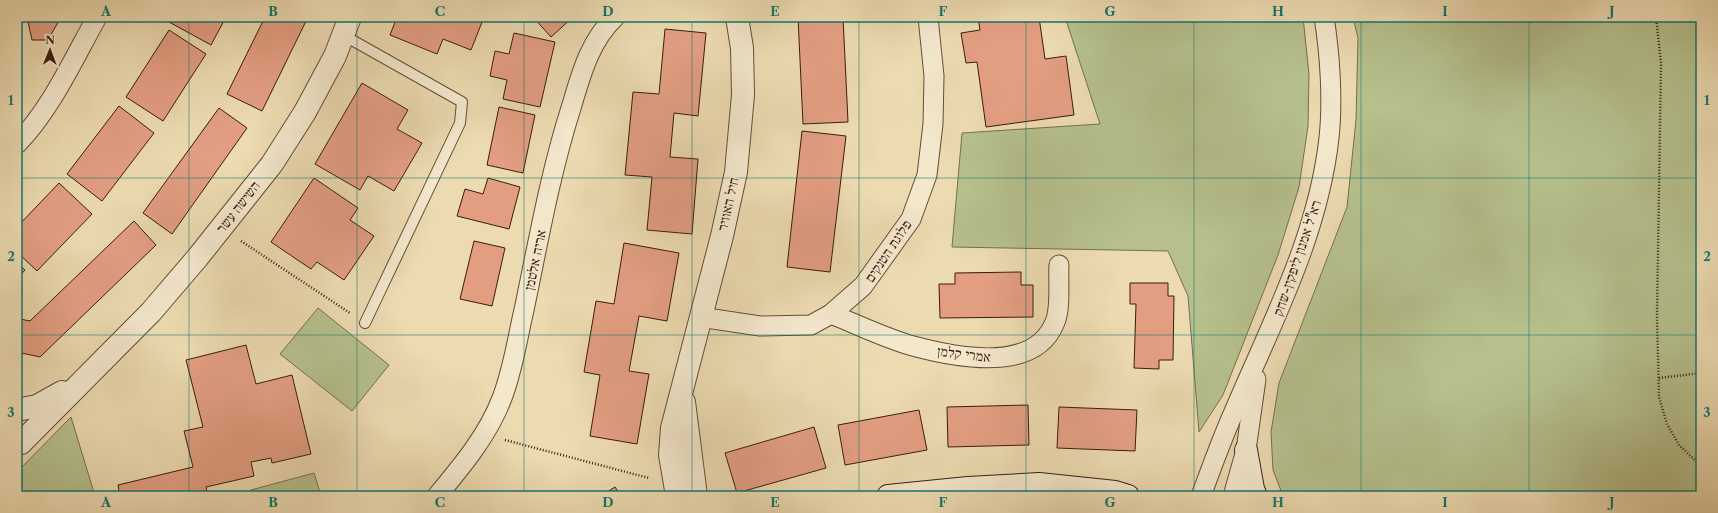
<svg xmlns="http://www.w3.org/2000/svg" width="1718" height="513" font-family="'Libre Caslon Text','Frank Ruhl Libre',serif">
<style>
.green{fill:#b5c08d;stroke:#786e4e}
.building{fill:#e39e82;stroke:#3a1c0e}
.lines{fill:none;stroke-linecap:round;stroke-linejoin:round}
.service-casing{stroke:#664c36;stroke-width:12}
.minor-casing{stroke:#664c36;stroke-width:21}
.tertiary-casing{stroke:#664c36;stroke-width:24}
.secondary-casing{stroke:#3a1c0e;stroke-width:24}
.path{stroke:#3a1c0e;stroke-width:2.5;stroke-dasharray:1 2;stroke-linecap:butt}
.service{stroke:#f3e7cc;stroke-width:10}
.minor{stroke:#f3e7cc;stroke-width:19}
.tertiary{stroke:#f3e7cc;stroke-width:22}
.secondary{stroke:#f3e7cc;stroke-width:22}
.grid{fill:none;stroke:#0f766e;stroke-width:1;stroke-opacity:0.55}
.labels{text-anchor:middle;stroke-width:3;stroke-linejoin:round;paint-order:stroke}
.street-label{font-size:14px;fill:#3a1c0e;stroke:#f3e7cc}
.neatline{fill:none;stroke:#0f766e;stroke-width:1.5}
.grid-label{font-size:13px;text-anchor:middle;font-weight:bold;fill:#0f766e}
</style>
<rect width="100%" height="100%" fill="#ecdab0"/>
<filter id="stains"><feTurbulence type="fractalNoise" baseFrequency=".005" numOctaves="4"/><feColorMatrix values="0 0 0 0 .2 0 0 0 0 .09 0 0 0 0 .02 0 0 0 .5 -.17"/></filter>
<radialGradient id="worn" r=".72"><stop offset=".6" stop-color="#630" stop-opacity="0"/><stop offset="1" stop-color="#630" stop-opacity=".3"/></radialGradient>
<!-- green -->
<g class="green">
<path d="M1065,17H1303L1309,74L1308,126L1299,187L1278,255L1223,395L1199,432L1188,296L1168,251L952,247L962,133L1100,124Z"/>
<path d="M1353,17H1701V496H1283L1273,470L1271,432L1279,383L1347,207L1356,120L1358,38Z"/>
<path d="M318,308L389,365L352,411L280,354Z"/>
<path d="M71,417L95,496H17V472Z"/>
<path d="M314,473L321,496H253L251,490Z"/>
</g>
<!-- building -->
<g class="building">
<path d="M27,17H61L48,40H32Z"/>
<path d="M172,17H226L211,45L169,22Z"/>
<path d="M265,17H308L262,111L227,94Z"/>
<path d="M397,17H484L471,50L443,39L437,54L390,35Z"/>
<path d="M533,17H573L551,37Z"/>
<path d="M798,17H843L848,122L803,124Z"/>
<path d="M978,17H1039L1045,59L1066,56L1074,115L986,127L977,62L966,63L961,33L980,30Z"/>
<path d="M665,29L706,33L698,116L674,113L670,157L698,159L692,234L647,230L652,177L625,175L633,92L659,94Z"/>
<path d="M169,30L206,54L163,121L126,97Z"/>
<path d="M514,33L555,42L540,107L503,99L507,80L490,76L495,51L509,54Z"/>
<path d="M362,83L408,110L397,129L422,143L394,191L368,176L360,190L315,164Z"/>
<path d="M119,106L154,133L102,201L67,174Z"/>
<path d="M499,107L535,115L523,173L487,165Z"/>
<path d="M219,108L247,128L172,234L143,213Z"/>
<path d="M802,131L846,136L830,272L787,267Z"/>
<path d="M314,178L358,208L350,220L374,236L344,280L317,262L311,269L271,242Z"/>
<path d="M488,178L520,187L509,229L457,216L465,189L483,194Z"/>
<path d="M59,183L92,214L37,271L17,252V227Z"/>
<path d="M134,221L156,245L40,357L17,352V295L20,319L30,321Z"/>
<path d="M474,241L505,248L492,306L460,299Z"/>
<path d="M624,243L679,253L667,321L639,316L629,371L649,374L637,444L590,436L600,375L584,372L596,301L614,304Z"/>
<path d="M17,263L25,270L17,279Z"/>
<path d="M1021,272V285H1033V317L940,318L939,284H955V273Z"/>
<path d="M1130,283H1168V296H1174L1173,360H1159V369L1134,368L1136,304H1130Z"/>
<path d="M246,345L256,384L292,375L311,454L272,463L271,458L251,462L254,476L206,487L208,496H120L118,485L193,467L184,431L203,427L186,360Z"/>
<path d="M1028,405L1029,445L948,447L947,407Z"/>
<path d="M1059,407L1137,410L1135,451L1057,448Z"/>
<path d="M919,410L927,450L845,465L838,425Z"/>
<path d="M814,427L826,468L737,493L725,453Z"/>
<path d="M615,487L621,496H601Z"/>
</g>
<g class="lines">
<defs>
<path id="service" d="M343,35L462,102L460,123L365,323"/>
<g id="minor">
<path d="M17,144C51,109 73,60 97,17"/>
<path d="M831,314C856,324 887,339 913,346C954,357 1035,374 1055,322C1061,309 1058,280 1059,265"/>
<path d="M700,317L760,326L811,325L831,314L863,286L911,219L927,175L933,124L934,76L928,17"/>
<path d="M437,496C462,466 488,435 502,398C513,370 517,340 524,310C538,243 550,174 571,108C581,75 589,42 615,17"/>
<path d="M1201,496C1211,469 1221,441 1233,414C1271,324 1318,237 1329,138C1333,101 1330,54 1324,17"/>
<path d="M1233,496L1246,450L1256,379"/>
</g>
<g id="tertiary">
<path d="M684,402L696,496"/>
<path d="M17,410L37,406L62,392"/>
<path d="M21,443L151,312L198,257L272,164L305,112L335,56L350,17"/>
<path d="M677,496L670,455L672,428L722,236L736,172L743,95L742,48L737,17"/>
</g>
<g id="secondary">
<path d="M1246,450L1253,489L1256,496"/>
<path d="M888,496L968,488L1039,484L1115,492L1128,496"/>
</g>
</defs>
<!-- service casing -->
<use href="#service" class="service-casing"/>
<!-- minor casing -->
<use href="#minor" class="minor-casing"/>
<!-- tertiary casing -->
<use href="#tertiary" class="tertiary-casing"/>
<!-- secondary casing -->
<use href="#secondary" class="secondary-casing"/>
<!-- path -->
<g class="path">
<path d="M1656,17L1661,63L1657,317L1659,397L1667,424L1679,445L1701,466"/>
<path d="M241,241L350,313"/>
<path d="M1659,378L1701,373"/>
<path d="M505,440L649,478"/>
</g>
<!-- service -->
<use href="#service" class="service"/>
<!-- minor -->
<use href="#minor" class="minor"/>
<!-- tertiary -->
<use href="#tertiary" class="tertiary"/>
<!-- secondary -->
<use href="#secondary" class="secondary"/>
</g>
<!-- grid -->
<path class="grid" d="M189,17V496M357,17V496M524,17V496M692,17V496M859,17V496M1026,17V496M1194,17V496M1361,17V496M1529,17V496M17,178H1701M17,335H1701"/>
<g class="labels">
<!-- street labels -->
<g class="street-label">
<text transform="translate(728 204) rotate(-77)" y="5">חיל האוויר</text>
<text transform="translate(238 207) rotate(-52)" y="5">השישה עשר</text>
<text transform="translate(888 251) rotate(-56)" y="5">פלוגת הטנקים</text>
<text transform="translate(1297 258) rotate(-71)" y="5">רא"ל אמנון ליפקין-שחק</text>
<text transform="translate(535 260) rotate(-78)" y="5">אריה אלטמן</text>
<text transform="translate(964 354) rotate(7)" y="5">אמרי קלמן</text>
</g>
</g>
<!-- margin -->
<rect width="1718" height="513" fill="none" stroke="#ecdab0" stroke-width="44"/>
<!-- north arrow -->
<g transform="translate(50 50) rotate(1)" stroke="#f3e7cc" stroke-width="3" paint-order="stroke">
<path d="M0-3L7 15L0 10L-7 15Z" fill="#3a1c0e"/>
<text y="-6" font-size="11" font-weight="bold" text-anchor="middle" fill="#3a1c0e">N</text>
</g>
<rect x="22" y="22" width="1674" height="469" class="neatline"/>
<g class="grid-label">
<text x="106" y="16">A</text>
<text x="273" y="16">B</text>
<text x="440" y="16">C</text>
<text x="608" y="16">D</text>
<text x="775" y="16">E</text>
<text x="943" y="16">F</text>
<text x="1110" y="16">G</text>
<text x="1278" y="16">H</text>
<text x="1445" y="16">I</text>
<text x="1612" y="16">J</text>
<text x="11" y="105">1</text>
<text x="1707" y="105">1</text>
<text x="11" y="261">2</text>
<text x="1707" y="261">2</text>
<text x="11" y="417">3</text>
<text x="1707" y="417">3</text>
<text x="106" y="507">A</text>
<text x="273" y="507">B</text>
<text x="440" y="507">C</text>
<text x="608" y="507">D</text>
<text x="775" y="507">E</text>
<text x="943" y="507">F</text>
<text x="1110" y="507">G</text>
<text x="1278" y="507">H</text>
<text x="1445" y="507">I</text>
<text x="1612" y="507">J</text>
</g>
<rect width="100%" height="100%" filter="url(#stains)"/>
<rect width="100%" height="100%" fill="url(#worn)"/>
</svg>
